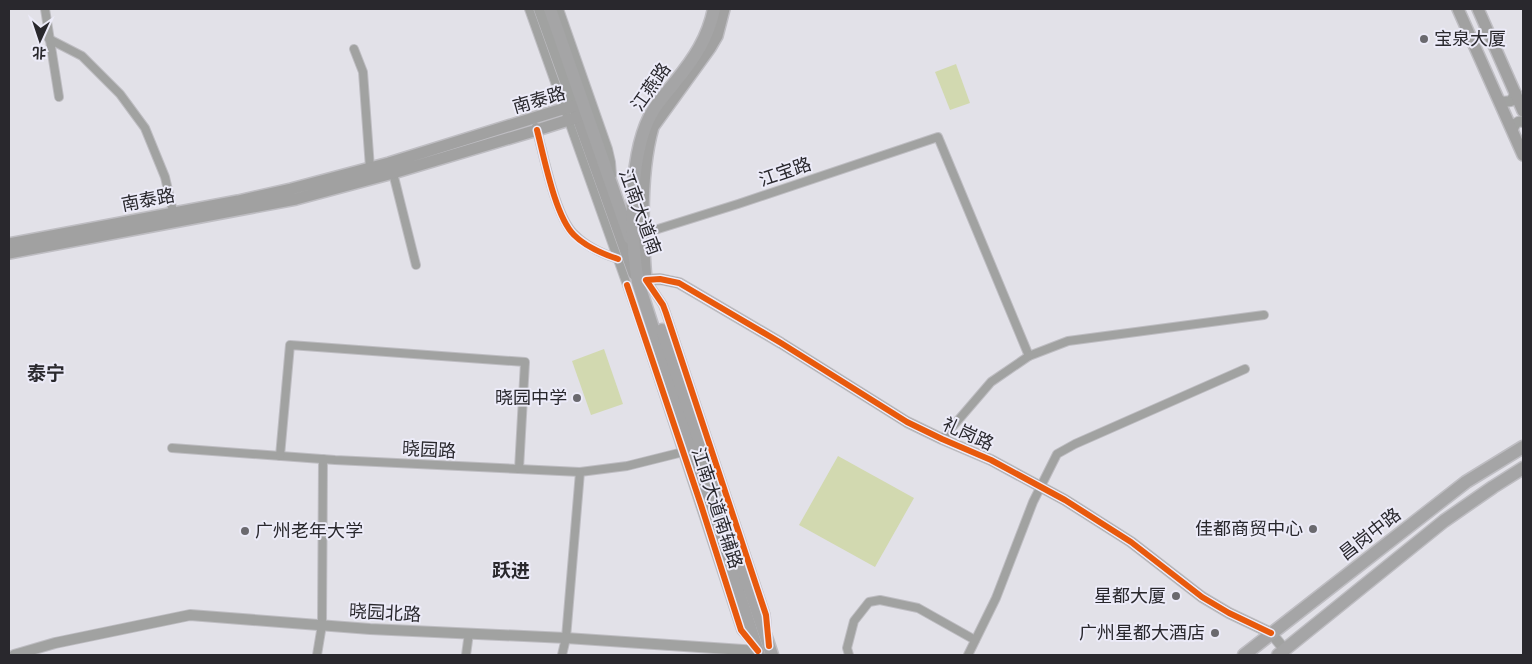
<svg xmlns="http://www.w3.org/2000/svg" width="1532" height="664" font-family="'Roboto Serif','Noto Sans SC',serif">
<style>
.green{fill:#d2d9b0}
.lines{fill:none;stroke-linecap:round;stroke-linejoin:round}
.minor-casing{stroke:#bebdc2;stroke-width:10}
.tertiary-casing{stroke:#bebdc2;stroke-width:12}
.secondary-casing{stroke:#bebdc2;stroke-width:14}
.primary-casing{stroke:#bebdc2;stroke-width:15}
.minor{stroke:#a1a2a1;stroke-width:8}
.tertiary{stroke:#a1a2a1;stroke-width:10}
.secondary{stroke:#a1a1a1;stroke-width:11}
.primary{stroke:#a5a5a6;stroke-width:12}
.cycleway-casing{stroke:#ecebf8;stroke-width:9}
.cycleway{stroke:#e8590c;stroke-width:6}
.poi-dot{fill:#6a696e;stroke:#ecebf8;stroke-width:2}
.labels{text-anchor:middle;stroke-width:4;stroke-linejoin:round;paint-order:stroke}
.poi-label{font-size:18px;fill:#29282d;stroke:#ecebf8;text-anchor:end}
.street-label{font-size:18px;fill:#29282d;stroke:#ecebf8}
.neighbourhood-label{font-size:19px;font-weight:bold;fill:#29282d;stroke:#ecebf8}
</style>
<rect width="100%" height="100%" fill="#e2e1e8"/>
<!-- green -->
<g class="green">
<path d="M956,64L970,103L950,110L935,72Z"/>
<path d="M604,349L623,404L591,415L572,361Z"/>
<path d="M838,456L914,498L875,567L799,525Z"/>
</g>
<g class="lines">
<defs>
<g id="minor">
<path d="M45,9L59,97"/>
<path d="M529,9L637,313L741,630L753,643"/>
<path d="M559,9L608,149L611,162L612,175"/>
<path d="M49,39L82,56L120,94L145,128L165,177L174,216"/>
<path d="M354,49L363,72L370,168"/>
<path d="M536,127C544,155 555,217 575,235C587,247 603,254 618,259"/>
<path d="M393,173L416,265"/>
<path d="M642,234L738,204L938,137L1029,356"/>
<path d="M646,280L663,305L666,313L766,615L767,630"/>
<path d="M942,439L991,382L1029,356L1068,341L1264,315"/>
<path d="M172,448L335,460L580,472L627,466L683,452"/>
<path d="M280,456L290,345L525,362L519,469"/>
<path d="M317,655L322,625L323,459"/>
<path d="M466,655L469,633"/>
<path d="M562,655L566,638L580,472"/>
<path d="M849,655L847,648L854,621L869,602L880,600L918,608L975,640"/>
<path d="M968,655L996,598L1033,502L1057,454L1075,444L1245,369"/>
</g>
<g id="tertiary">
<path d="M539,9L574,106"/>
<path d="M1499,100L1503,102L1511,101L1516,93"/>
<path d="M1513,129C1515,124 1517,120 1523,122"/>
<path d="M646,280L660,279L679,283L781,343L907,422L942,439L991,460L1065,500L1131,542L1202,597L1229,613L1271,633L1285,650"/>
<path d="M14,655L55,643L190,615L370,629L566,638L758,651"/>
</g>
<g id="secondary">
<path d="M1458,9L1523,155"/>
<path d="M1478,9L1523,111"/>
<path d="M575,110L634,274"/>
<path d="M9,244L238,201L291,189L389,163L569,107L574,106L585,108L578,117L537,130L393,173L296,199L9,253"/>
<path d="M646,280C642,232 640,173 653,127L710,48L717,36L724,9"/>
</g>
<g id="primary">
<path d="M550,9L630,238"/>
<path d="M714,9C708,38 694,59 675,82C668,91 660,100 654,109C628,150 630,235 638,282L759,655"/>
<path d="M662,330L772,655"/>
<path d="M1244,655L1466,482L1523,447"/>
<path d="M1278,655L1444,521L1493,487L1523,468"/>
</g>
</defs>
<!-- minor casing -->
<use href="#minor" class="minor-casing"/>
<!-- tertiary casing -->
<use href="#tertiary" class="tertiary-casing"/>
<!-- secondary casing -->
<use href="#secondary" class="secondary-casing"/>
<!-- primary casing -->
<use href="#primary" class="primary-casing"/>
<!-- minor -->
<use href="#minor" class="minor"/>
<!-- tertiary -->
<use href="#tertiary" class="tertiary"/>
<!-- secondary -->
<use href="#secondary" class="secondary"/>
<!-- primary -->
<use href="#primary" class="primary"/>
<defs>
<g id="cycleway">
<path d="M537,130C544,157 555,216 574,235C586,247 603,254 618,259"/>
<path d="M627,285L701,505L741,630L758,651"/>
<path d="M769,646L766,615L666,313L663,305L646,280L660,279L679,283L781,343L907,422L942,439L991,460L1065,500L1131,542L1202,597L1229,613L1271,633"/>
</g>
</defs>
<!-- cycleway casing -->
<use href="#cycleway" class="cycleway-casing"/>
<!-- cycleway -->
<use href="#cycleway" class="cycleway"/>
</g>
<!-- markers -->
<g class="poi-dot">
<circle cx="1424" cy="39" r="5"/>
<circle cx="577" cy="398" r="5"/>
<circle cx="1313" cy="529" r="5"/>
<circle cx="245" cy="531" r="5"/>
<circle cx="1176" cy="596" r="5"/>
<circle cx="1215" cy="633" r="5"/>
</g>
<g class="labels">
<!-- poi labels -->
<g class="poi-label">
<text x="1434" y="45" text-anchor="start">宝泉大厦</text>
<text x="567" y="404">晓园中学</text>
<text x="1303" y="535">佳都商贸中心</text>
<text x="255" y="537" text-anchor="start">广州老年大学</text>
<text x="1166" y="602">星都大厦</text>
<text x="1205" y="639">广州星都大酒店</text>
</g>
<!-- street labels -->
<g class="street-label">
<text transform="translate(651 87) rotate(-55)" y="6">江燕路</text>
<text transform="translate(539 100) rotate(-16)" y="6">南泰路</text>
<text transform="translate(785 172) rotate(-19)" y="6">江宝路</text>
<text transform="translate(148 200) rotate(-11)" y="6">南泰路</text>
<text transform="translate(640 212) rotate(70)" y="6">江南大道南</text>
<text transform="translate(968 434) rotate(24)" y="6">礼岗路</text>
<text transform="translate(429 450) rotate(3)" y="6">晓园路</text>
<text transform="translate(717 508) rotate(72)" y="6">江南大道南辅路</text>
<text transform="translate(1370 534) rotate(-38)" y="6">昌岗中路</text>
<text transform="translate(385 613) rotate(3)" y="6">晓园北路</text>
</g>
<!-- neighbourhood labels -->
<g class="neighbourhood-label">
<text x="46" y="380">泰宁</text>
<text x="511" y="577">跃进</text>
</g>
</g>
<!-- border -->
<rect width="1532" height="664" fill="none" stroke="#29282d" stroke-width="20"/>
<!-- north arrow -->
<g transform="translate(40 40) rotate(183)" stroke="#ecebf8" stroke-width="4" paint-order="stroke">
<path d="M0-4L9 19L0 12L-9 19Z" fill="#29282d"/>
<text y="-8" font-size="14" font-weight="bold" text-anchor="middle" fill="#29282d">北</text>
</g>
</svg>
